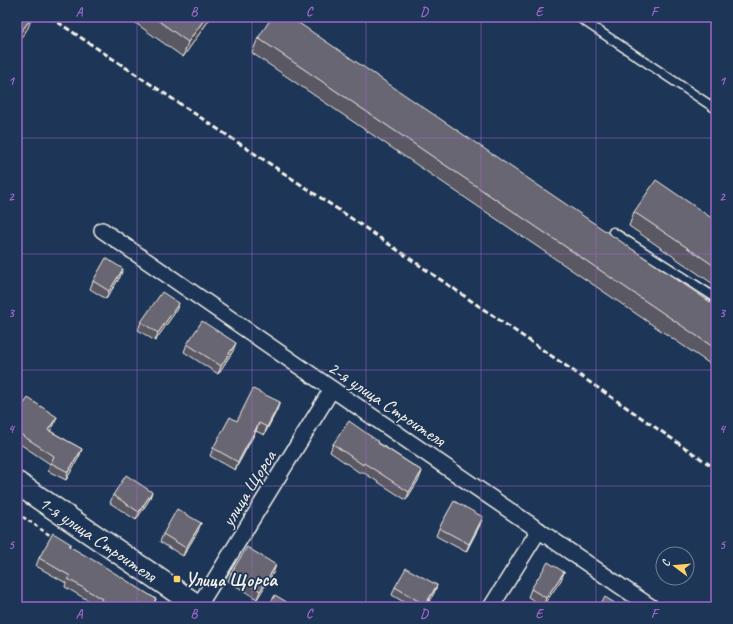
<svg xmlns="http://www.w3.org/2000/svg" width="733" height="624" font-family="Caveat,sans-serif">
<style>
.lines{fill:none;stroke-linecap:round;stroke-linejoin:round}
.lane-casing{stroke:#f4f1e8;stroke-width:11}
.street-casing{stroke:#f4f1e8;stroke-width:18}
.secondary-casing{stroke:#f4f1e8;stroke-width:25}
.path{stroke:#f4f1e8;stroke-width:2.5;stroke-dasharray:4 3;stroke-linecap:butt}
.lane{stroke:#1d3557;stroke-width:8}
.street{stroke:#1d3557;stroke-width:15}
.secondary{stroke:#1d3557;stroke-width:22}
.rail{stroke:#f4f1e8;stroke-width:3;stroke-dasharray:6 3;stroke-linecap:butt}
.wall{fill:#5a5863;stroke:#f4f1e8}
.shaded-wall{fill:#4a4750;stroke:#f4f1e8}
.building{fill:#696673;stroke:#f4f1e8}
.grid{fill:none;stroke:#9f67cb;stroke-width:1;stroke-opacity:0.55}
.poi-dot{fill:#ffd166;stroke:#1d3557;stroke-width:1.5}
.labels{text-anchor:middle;stroke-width:3.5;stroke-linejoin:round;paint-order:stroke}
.street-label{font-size:19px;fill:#f4f1e8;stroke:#1d3557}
.poi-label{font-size:19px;font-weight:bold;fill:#f4f1e8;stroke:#1d3557;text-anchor:start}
.neatline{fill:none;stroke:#9f67cb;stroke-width:1.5}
.grid-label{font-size:13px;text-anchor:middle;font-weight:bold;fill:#9f67cb}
</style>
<rect width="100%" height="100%" fill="#1d3557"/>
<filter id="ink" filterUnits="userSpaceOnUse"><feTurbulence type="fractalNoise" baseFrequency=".025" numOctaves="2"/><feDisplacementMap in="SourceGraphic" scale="8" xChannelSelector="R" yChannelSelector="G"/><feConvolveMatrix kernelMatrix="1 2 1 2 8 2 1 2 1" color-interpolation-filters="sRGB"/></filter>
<g filter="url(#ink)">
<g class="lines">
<defs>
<g id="lane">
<path d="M578,17L716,109"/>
<path d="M613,232L716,298"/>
</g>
<g id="street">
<path d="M102,230L332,389L651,607"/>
<path d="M198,607L332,389"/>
<path d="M491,607L539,530"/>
</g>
<g id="secondary">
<path id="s1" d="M17,483L199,607"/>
</g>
</defs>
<!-- lane casing -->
<use href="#lane" class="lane-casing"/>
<!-- street casing -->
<use href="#street" class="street-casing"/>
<!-- secondary casing -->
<use href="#secondary" class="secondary-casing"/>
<!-- path -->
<path class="path" d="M17,513L54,538"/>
<!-- lane -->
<use href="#lane" class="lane"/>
<!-- street -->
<use href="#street" class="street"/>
<!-- secondary -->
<use href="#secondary" class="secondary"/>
<!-- rail -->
<path class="rail" d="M50,17L345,214L716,469"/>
</g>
<!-- wall -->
<g class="wall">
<path d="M127,17H211L183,57Z"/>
<path d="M258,38L716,306V368L252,53Z"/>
<path d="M634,212L716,221V286L629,226Z"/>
<path d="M120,277L106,299L90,289L93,281Z"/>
<path d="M176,311L155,341L138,330L141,322Z"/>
<path d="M187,344L233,351L218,374L184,352Z"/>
<path d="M17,406L54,425L50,431L82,449L79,457L66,480L48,471L50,464L17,442Z"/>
<path d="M277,410L264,435L256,431L235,470L210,456L213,448L237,421Z"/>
<path d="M379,443L422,471L419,479L406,500L361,471L360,473L330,452L333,444Z"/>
<path d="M152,492L149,500L136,520L110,503L113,495Z"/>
<path d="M480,525L466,552L436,536L439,528Z"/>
<path d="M198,531L183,556L160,542L163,534Z"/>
<path d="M70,547L156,599L153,607H98V606L65,587L66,583L36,566L39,558Z"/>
<path d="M276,565L273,573L257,599L228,581L231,573Z"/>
<path d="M564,572L561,580L543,606L528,597L531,589Z"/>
<path d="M437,585L434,593L426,607H412L392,595L395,587Z"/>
</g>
<!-- shaded-wall -->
<g class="shaded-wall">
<path d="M32,17L28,28L17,43V37Z"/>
<path d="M206,17H211L183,57L188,42Z"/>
<path d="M123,269L120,277L106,299L109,291Z"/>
<path d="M179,303L176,311L155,341L158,333Z"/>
<path d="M236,343L233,351L218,374L221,366Z"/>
<path d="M280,402L277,410L264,435L267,427Z"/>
<path d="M57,417L54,425L46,438L48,430Z"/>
<path d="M259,423L256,431L235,470L238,462Z"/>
<path d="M82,449L79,457L66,480L68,472Z"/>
<path d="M422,471L419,479L406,500L409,492Z"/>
<path d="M152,492L149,500L136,520L139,512Z"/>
<path d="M483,517L480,525L466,552L469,544Z"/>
<path d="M201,523L198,531L183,556L186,548Z"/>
<path d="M276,565L273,573L257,599L260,591Z"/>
<path d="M564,572L561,580L543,606L546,598Z"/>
<path d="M437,585L434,593L426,607H424Z"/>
<path d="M156,599L153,607H151Z"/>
</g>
<!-- building -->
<g class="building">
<path d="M17,17H32L17,37Z"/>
<path d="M153,17H206L188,42Z"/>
<path d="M272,17H290L716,306V349L258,38Z"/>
<path d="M656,180L716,221V267L634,212Z"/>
<path d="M106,258L123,269L109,291L93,281Z"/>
<path d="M162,292L179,303L158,333L141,322Z"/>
<path d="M202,321L236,343L221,366L187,344Z"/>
<path d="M253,389L280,402L267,427L259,423L238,462L213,448L230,417L237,421Z"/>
<path d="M28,398L57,417L48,430L82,449L68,472L51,463L54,456L17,432V406L21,408Z"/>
<path d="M349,421L379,442L378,443L422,471L409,492L364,463L363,465L333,444Z"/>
<path d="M126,475L152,492L139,512L113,495Z"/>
<path d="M454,501L483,517L469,544L439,528Z"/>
<path d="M177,509L201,523L186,548L163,534Z"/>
<path d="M53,533L71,544L69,546L105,567L156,599L151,607H107L100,602L102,599L68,579L70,576L39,558Z"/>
<path d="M247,547L276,565L260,591L231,573Z"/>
<path d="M548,562L564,572L546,598L531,589Z"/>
<path d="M406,568L437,585L425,605L395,587Z"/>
<path d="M275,595L295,607H268Z"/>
<path d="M605,597L621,607H598Z"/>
</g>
</g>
<!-- grid -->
<path class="grid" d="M137,17V607M252,17V607M366,17V607M481,17V607M596,17V607M17,138H716M17,254H716M17,370H716M17,486H716"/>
<!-- markers -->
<rect class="poi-dot" x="173" y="575" width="8" height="8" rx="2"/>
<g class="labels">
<!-- street labels -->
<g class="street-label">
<text transform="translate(387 403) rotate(34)" y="7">2-я улица Строителя</text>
<text transform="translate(248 488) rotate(-58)" y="7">улица Щорса</text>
<text dy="7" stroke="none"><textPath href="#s1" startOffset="98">1-я улица Строителя</textPath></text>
</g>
<!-- poi labels -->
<g class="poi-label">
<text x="185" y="586">Улица Щорса</text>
</g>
</g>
<!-- margin -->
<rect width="733" height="624" fill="none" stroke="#1d3557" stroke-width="44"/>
<!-- north arrow -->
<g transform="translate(675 566) rotate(286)"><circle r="19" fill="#1d3557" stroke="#738091"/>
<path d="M0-3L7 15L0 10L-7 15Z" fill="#ffd166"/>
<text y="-6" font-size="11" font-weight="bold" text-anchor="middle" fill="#f4f1e8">С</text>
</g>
<rect x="22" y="22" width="689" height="580" class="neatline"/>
<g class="grid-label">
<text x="79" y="16">A</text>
<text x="194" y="16">B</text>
<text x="309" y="16">C</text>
<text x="424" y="16">D</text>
<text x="539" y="16">E</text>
<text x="654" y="16">F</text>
<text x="11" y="85">1</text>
<text x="722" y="85">1</text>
<text x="11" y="201">2</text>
<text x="722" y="201">2</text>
<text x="11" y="317">3</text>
<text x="722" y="317">3</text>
<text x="11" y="433">4</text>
<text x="722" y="433">4</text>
<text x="11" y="549">5</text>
<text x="722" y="549">5</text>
<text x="79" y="618">A</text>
<text x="194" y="618">B</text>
<text x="309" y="618">C</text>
<text x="424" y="618">D</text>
<text x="539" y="618">E</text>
<text x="654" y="618">F</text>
</g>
</svg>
